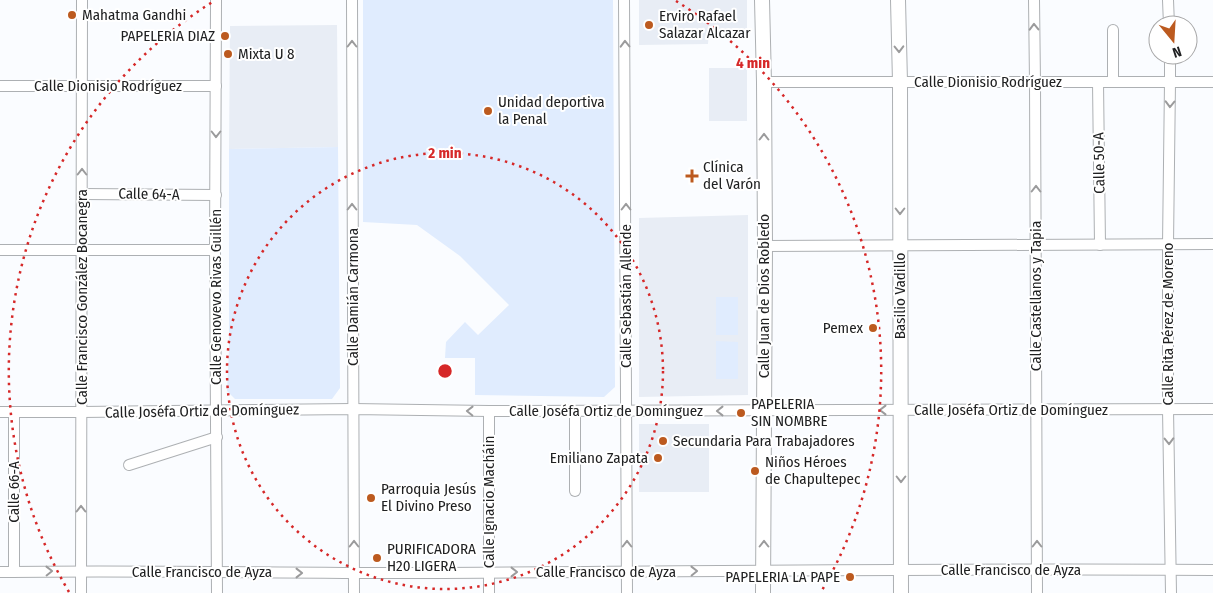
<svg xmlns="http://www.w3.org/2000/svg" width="1213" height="593" font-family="'Fira Sans Condensed',sans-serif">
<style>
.built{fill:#e8edf5}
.pitch{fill:#e0ecfe}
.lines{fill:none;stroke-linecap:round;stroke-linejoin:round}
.street-casing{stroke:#adb0b3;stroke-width:12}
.secondary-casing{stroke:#adb0b3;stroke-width:16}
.street{stroke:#fff;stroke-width:10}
.secondary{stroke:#fff;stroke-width:14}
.oneway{stroke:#9b9b9c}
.ring{fill:none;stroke:#d62828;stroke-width:2.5;stroke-dasharray:2.5 5}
.poi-dot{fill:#bc5a1f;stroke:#fff;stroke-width:2}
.labels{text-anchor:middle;stroke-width:4;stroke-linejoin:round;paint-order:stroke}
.poi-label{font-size:15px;fill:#202122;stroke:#fff;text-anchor:start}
.street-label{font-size:15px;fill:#202122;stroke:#fff}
.centre{fill:#d62828;stroke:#fff;stroke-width:2.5}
.ring-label{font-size:15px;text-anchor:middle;font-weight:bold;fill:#d62828;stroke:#fff;stroke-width:4;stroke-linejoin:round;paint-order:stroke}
</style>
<rect width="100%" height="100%" fill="#fafcff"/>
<!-- built -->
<g class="built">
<path d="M639,0H747V29H709L708,44L639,45Z"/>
<path d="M337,25L338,147L229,149L230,26Z"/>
<rect x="709" y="68" width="38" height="53"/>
<path d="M748,215V395L639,397V218Z"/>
<rect x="639" y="424" width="70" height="68"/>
</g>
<!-- pitch -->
<g class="pitch">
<path d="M363,0H613L615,387L604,397L475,395V358H445L446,342L465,322L478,335L509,305L460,256L417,225L363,222Z"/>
<path d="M338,147L340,388L332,399H235L227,391L229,349V149Z"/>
<rect x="716" y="297" width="22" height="38"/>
<path d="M716,341L738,342V379H716Z"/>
</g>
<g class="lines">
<defs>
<g id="street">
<path d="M216,0L215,250L217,593"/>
<path d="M352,0L354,593"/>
<path d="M624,0L627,593"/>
<path d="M1034,0L1035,82L1037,593"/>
<path d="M1168,0L1169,25"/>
<path d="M1170,55V82L1168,245V409L1171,593"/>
<path d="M764,82H1213"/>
<path d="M1098,82L1100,245"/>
<path d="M1113,82V30"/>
<path d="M0,86H216"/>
<path d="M82,194L216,195"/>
<path d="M765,246L1213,244"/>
<path d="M0,250H215"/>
<path d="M575,411V491"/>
<path d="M0,412H82L353,409L489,411L1213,409"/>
<path d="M129,465L217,437"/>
<path d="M0,572C136,570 272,573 408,573C677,572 945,568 1213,570"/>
<path d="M14,572V412"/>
<path d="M81,593L82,0"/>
<path d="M489,593V411"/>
</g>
<g id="secondary">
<path d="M762,0L764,82L765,246L763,593"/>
<path d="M898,0L900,82L901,593"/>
</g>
</defs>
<!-- street casing -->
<use href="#street" class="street-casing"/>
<!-- secondary casing -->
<use href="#secondary" class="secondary-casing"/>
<!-- street -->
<use href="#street" class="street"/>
<!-- secondary -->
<use href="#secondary" class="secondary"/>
</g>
<!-- one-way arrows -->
<defs><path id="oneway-chevron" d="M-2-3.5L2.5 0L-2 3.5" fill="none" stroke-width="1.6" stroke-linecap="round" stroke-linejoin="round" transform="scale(1.25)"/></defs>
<g class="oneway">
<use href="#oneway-chevron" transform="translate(1034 27) rotate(-91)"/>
<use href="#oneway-chevron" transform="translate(352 44) rotate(-90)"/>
<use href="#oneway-chevron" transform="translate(625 44) rotate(-91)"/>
<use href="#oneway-chevron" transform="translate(899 49) rotate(89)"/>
<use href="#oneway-chevron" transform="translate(1170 104) rotate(91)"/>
<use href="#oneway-chevron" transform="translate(216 134) rotate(90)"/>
<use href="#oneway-chevron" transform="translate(764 137) rotate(-90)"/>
<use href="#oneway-chevron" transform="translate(82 172) rotate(-90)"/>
<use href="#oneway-chevron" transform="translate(1036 189) rotate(-90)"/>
<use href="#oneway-chevron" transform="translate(352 207) rotate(-90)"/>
<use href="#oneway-chevron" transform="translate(626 207) rotate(-90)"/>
<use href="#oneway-chevron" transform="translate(900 211) rotate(90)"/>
<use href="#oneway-chevron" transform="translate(883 410) rotate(180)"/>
<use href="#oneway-chevron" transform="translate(470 411) rotate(-179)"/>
<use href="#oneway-chevron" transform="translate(720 411) rotate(180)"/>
<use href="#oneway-chevron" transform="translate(1169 441) rotate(89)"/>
<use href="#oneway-chevron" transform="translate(901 479) rotate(90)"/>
<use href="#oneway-chevron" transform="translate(81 509) rotate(-90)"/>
<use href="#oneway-chevron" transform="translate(354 544) rotate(-90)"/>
<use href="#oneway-chevron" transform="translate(627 544) rotate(-90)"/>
<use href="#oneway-chevron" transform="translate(764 544) rotate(-90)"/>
<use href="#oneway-chevron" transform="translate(1037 544) rotate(-90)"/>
<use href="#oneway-chevron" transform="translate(49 571) rotate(-1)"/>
<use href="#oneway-chevron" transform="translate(694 571) rotate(-1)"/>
<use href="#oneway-chevron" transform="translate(514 572)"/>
<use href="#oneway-chevron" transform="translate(299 573)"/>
</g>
<!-- distance rings -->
<g class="ring">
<circle cx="445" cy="371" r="218"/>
<path d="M69 592A436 436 0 0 1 214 1M676 1A436 436 0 0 1 821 592"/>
</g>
<!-- markers -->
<g class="poi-dot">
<circle cx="72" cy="15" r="5"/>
<circle cx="649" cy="25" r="5"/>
<circle cx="225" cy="36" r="5"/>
<circle cx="228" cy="54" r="5"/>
<circle cx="488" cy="111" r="5"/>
<path d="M689.5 168.5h5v5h5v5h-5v5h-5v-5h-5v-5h5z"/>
<circle cx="873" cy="328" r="5"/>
<circle cx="741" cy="413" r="5"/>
<circle cx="663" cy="441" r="5"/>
<circle cx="658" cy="458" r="5"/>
<circle cx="755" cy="471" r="5"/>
<circle cx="371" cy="498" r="5"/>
<circle cx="377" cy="558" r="5"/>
<circle cx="850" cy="577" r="5"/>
</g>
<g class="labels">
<!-- poi labels -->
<g class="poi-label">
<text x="82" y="20">Mahatma Gandhi</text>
<text x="659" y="21">Erviro Rafael<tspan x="659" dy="17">Salazar Alcazar</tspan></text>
<text x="215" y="41" text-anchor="end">PAPELERIA DIAZ</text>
<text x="238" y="59">Mixta U 8</text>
<text x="498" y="107">Unidad deportiva<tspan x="498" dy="17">la Penal</tspan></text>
<text x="703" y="172">Clínica<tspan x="703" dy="17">del Varón</tspan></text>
<text x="863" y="333" text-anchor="end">Pemex</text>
<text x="751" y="409">PAPELERIA<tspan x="751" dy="17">SIN NOMBRE</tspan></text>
<text x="673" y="446">Secundaria Para Trabajadores</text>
<text x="648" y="463" text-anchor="end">Emiliano Zapata</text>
<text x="765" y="467">Niños Héroes<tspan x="765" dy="17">de Chapultepec</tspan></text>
<text x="381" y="494">Parroquia Jesús<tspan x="381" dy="17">El Divino Preso</tspan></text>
<text x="387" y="554">PURIFICADORA<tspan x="387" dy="17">H20 LIGERA</tspan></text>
<text x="840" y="582" text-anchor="end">PAPELERIA LA PAPE</text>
</g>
<!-- street labels -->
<g class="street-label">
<text x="988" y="87">Calle Dionisio Rodríguez</text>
<text x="108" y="91">Calle Dionisio Rodríguez</text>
<text transform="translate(1099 163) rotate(-91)" y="5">Calle 50-A</text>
<text transform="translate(149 194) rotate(1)" y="5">Calle 64-A</text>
<text transform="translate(626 296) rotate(-90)" y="5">Calle Sebastián Allende</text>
<text transform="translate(764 296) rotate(-90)" y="5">Calle Juan de Dios Robledo</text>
<text transform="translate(900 296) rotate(-90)" y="5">Basilio Vadillo</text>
<text transform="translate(1036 296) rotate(-90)" y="5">Calle Castellanos y Tapia</text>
<text transform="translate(82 297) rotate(-90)" y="5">Calle Francisco González Bocanegra</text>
<text transform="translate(216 297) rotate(-90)" y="5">Calle Genovevo Rivas Guillén</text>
<text transform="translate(353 297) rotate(-90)" y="5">Calle Damián Carmona</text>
<text transform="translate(1168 324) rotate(-90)" y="5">Calle Rita Pérez de Moreno</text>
<text x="1011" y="415">Calle Joséfa Ortiz de Domínguez</text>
<text transform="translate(202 411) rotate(-1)" y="5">Calle Joséfa Ortiz de Domínguez</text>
<text x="606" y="416">Calle Joséfa Ortiz de Domínguez</text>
<text transform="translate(14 492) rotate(-90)" y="5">Calle 66-A</text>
<text transform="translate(489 502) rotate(-90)" y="5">Calle Ignacio Macháin</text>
<text x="1011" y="575">Calle Francisco de Ayza</text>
<text x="202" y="577">Calle Francisco de Ayza</text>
<text x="606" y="577">Calle Francisco de Ayza</text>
</g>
</g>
<circle cx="445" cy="371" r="8" class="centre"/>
<g class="ring-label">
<text x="753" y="68">4 min</text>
<text x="445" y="158">2 min</text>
</g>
<!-- north arrow -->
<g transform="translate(1173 40) rotate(162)"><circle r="24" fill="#ffffff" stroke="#a6a6a7"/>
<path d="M0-4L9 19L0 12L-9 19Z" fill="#bc5a1f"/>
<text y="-8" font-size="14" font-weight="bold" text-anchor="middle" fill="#202122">N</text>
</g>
</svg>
